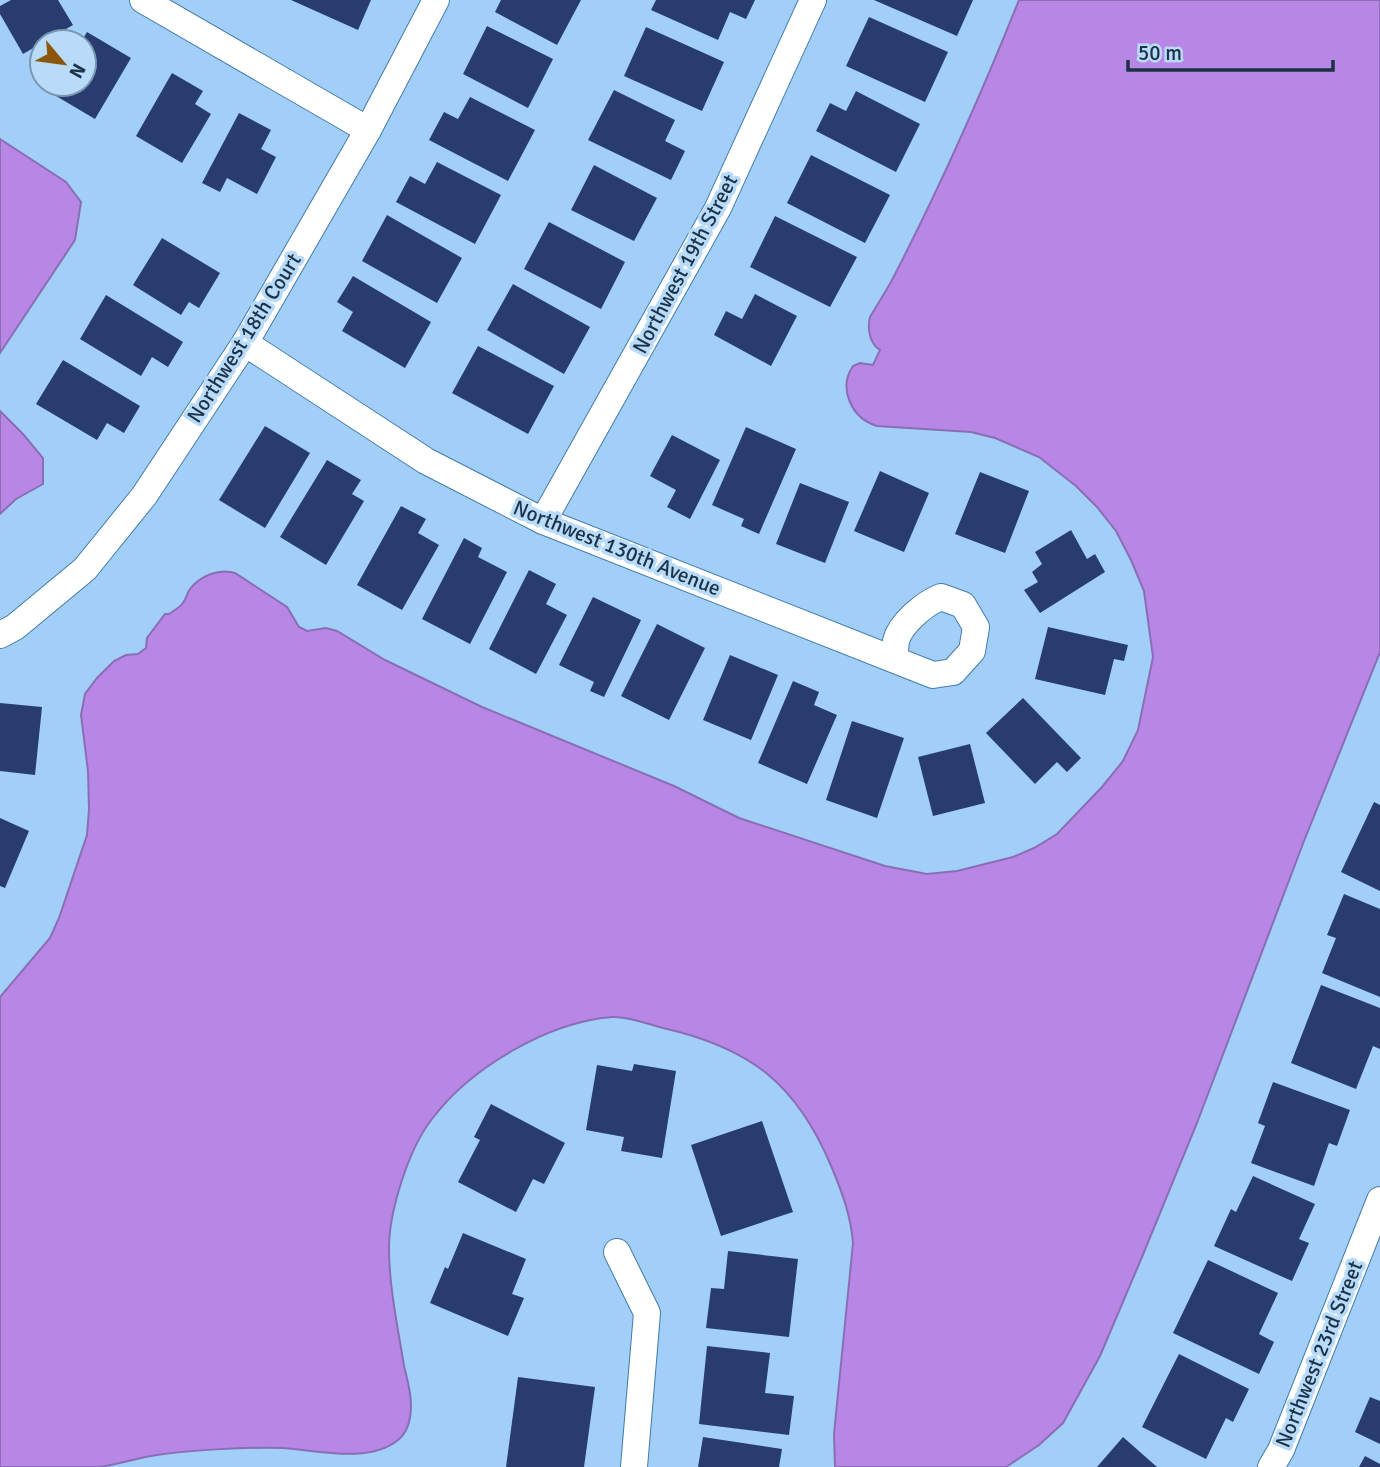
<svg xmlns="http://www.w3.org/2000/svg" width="1380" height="1467" font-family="Signika,sans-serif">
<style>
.water{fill:#b887e6;stroke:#896eb6;stroke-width:2}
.building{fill:#283c70}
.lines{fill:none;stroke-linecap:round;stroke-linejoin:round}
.street-casing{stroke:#447baa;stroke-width:28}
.street{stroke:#fff;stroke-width:26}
.labels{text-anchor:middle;stroke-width:7;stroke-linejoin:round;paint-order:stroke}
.street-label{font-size:21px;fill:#1b3247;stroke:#b9dbfa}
</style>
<rect width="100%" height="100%" fill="#a2cff8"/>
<!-- water -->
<g class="water">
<path d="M1019,0H1380V652L1304,841L1197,1123L1142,1257L1100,1356L1063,1423L1039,1445L1006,1467H835L834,1434L853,1243C851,1216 842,1192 832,1168C797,1084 751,1048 663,1028C647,1024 628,1016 612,1017C548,1022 470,1068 432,1119C409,1148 389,1211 389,1248C389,1287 398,1328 404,1366C407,1378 411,1392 411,1405C411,1417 408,1432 398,1440C369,1464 316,1450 282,1448C245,1447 187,1450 151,1456C133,1459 116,1465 99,1467C67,1467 32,1467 0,1467V997L50,938L59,918L87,835L89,809L88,771L81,715L85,694L97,678L114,661L126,655L138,654L146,648L147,638L165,614H169C173,611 179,608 182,604C186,600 187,593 190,589C200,576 219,568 235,573L287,607L299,627L307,631L326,628L337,631L385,660L482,707L674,786L739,818L885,866L927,874L957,871L1013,857L1034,848L1057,834L1102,787L1123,761L1138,730L1153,657L1144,591L1131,560L1116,531L1097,507L1076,486L1039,457L995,438L971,432L877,426C851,418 838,388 853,366L860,363L873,365L880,350C870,344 867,329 870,317C877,305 885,293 892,280C939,189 981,95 1019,0Z"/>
<path d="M0,139L66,182L81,202L75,240L0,353Z"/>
<path d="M0,411L23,434L43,458V484L16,499L0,514Z"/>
</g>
<!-- building -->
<g class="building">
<path d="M11,0H58L73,25L23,54L0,14V6Z"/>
<path d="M291,0H371L358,30Z"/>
<path d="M501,0H581L557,45L495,12Z"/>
<path d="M656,0H755L746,19L730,12L718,40L651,10Z"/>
<path d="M874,0H973L957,36Z"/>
<path d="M869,17L948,52L925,102L846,66Z"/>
<path d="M487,26L553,59L528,108L463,74Z"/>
<path d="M646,27L724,62L702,111L624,76Z"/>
<path d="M87,32L131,58L95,119L51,93L57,84H84V42H81Z"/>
<path d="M172,73L203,91L195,104L211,114L182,163L136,136Z"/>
<path d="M614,90L675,120L665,141L685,151L671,180L588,140Z"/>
<path d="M856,91L920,124L896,172L816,131L830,103L846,111Z"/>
<path d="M470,97L535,130L508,181L429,140L444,112L458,119Z"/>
<path d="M239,113L271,130L261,149L276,157L257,194L227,178L220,192L202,183Z"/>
<path d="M811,155L890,195L865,243L787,203Z"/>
<path d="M437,162L501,195L475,244L396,202L410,176L425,184Z"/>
<path d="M594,165L657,198L634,241L571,210Z"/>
<path d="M387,215L462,258L437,303L362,261Z"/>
<path d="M775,216L857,257L830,307L750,267Z"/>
<path d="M549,222L625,262L601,309L524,269Z"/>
<path d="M162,238L220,273L199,308L189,302L181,315L133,285Z"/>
<path d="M353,276L431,322L405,368L342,331L353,312L337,302Z"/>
<path d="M513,284L590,327L564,374L487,330Z"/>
<path d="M755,294L797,316L771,366L714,335L726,311L742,319Z"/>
<path d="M106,295L183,342L168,367L152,357L141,376L80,339Z"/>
<path d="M478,346L554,386L528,434L452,393Z"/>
<path d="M63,360L140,406L124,433L107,423L97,440L36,404Z"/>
<path d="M265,426L310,453L265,528L219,500Z"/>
<path d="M746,427L796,449L759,534L741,526L744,519L712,505Z"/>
<path d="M672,435L720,460L690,519L667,507L676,490L650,476Z"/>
<path d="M327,460L361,480L352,494L364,501L326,565L280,537Z"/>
<path d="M880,471L929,493L904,552L854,531Z"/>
<path d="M980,472L1029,491L1005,553L955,534Z"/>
<path d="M800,483L849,502L825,563L776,544Z"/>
<path d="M401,506L426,519L418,533L439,545L402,610L357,585Z"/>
<path d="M1071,530L1087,559L1095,554L1105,572L1040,613L1024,590L1038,582L1032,572L1042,564L1035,552Z"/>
<path d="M464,538L482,548L478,557L507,572L470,644L422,619Z"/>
<path d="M529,570L556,584L546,604L567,615L536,674L489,649Z"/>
<path d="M593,597L641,620L604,697L590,691L594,682L559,665Z"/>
<path d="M657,624L705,648L669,720L621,696Z"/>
<path d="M1048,627L1128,645L1124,661L1114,659L1105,695L1035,679Z"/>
<path d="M730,655L778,675L751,740L703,720Z"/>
<path d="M793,681L819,692L814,705L837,715L807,784L758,763Z"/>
<path d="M1023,698L1081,758L1067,772L1057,762L1035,784L986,733Z"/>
<path d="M0,703L42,707L35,775L0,771Z"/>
<path d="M852,721L904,738L877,818L826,800Z"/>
<path d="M970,744L985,803L933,816L918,757Z"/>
<path d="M1374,802L1380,805V891L1341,872Z"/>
<path d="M0,818L29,831L5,888L0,886Z"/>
<path d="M1344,894L1380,909V997L1322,973L1336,938L1327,935Z"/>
<path d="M1321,985L1380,1008V1049L1373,1046L1356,1089L1291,1063Z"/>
<path d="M634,1064L676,1071L662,1158L621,1151L624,1137L586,1130L597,1065L632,1071Z"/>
<path d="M1273,1082L1350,1110L1337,1146L1329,1143L1314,1186L1251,1163L1265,1126L1258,1123Z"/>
<path d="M491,1104L565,1143L544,1184L533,1179L516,1212L458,1182L480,1140L474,1137Z"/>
<path d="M762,1121L793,1212L721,1236L691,1145Z"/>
<path d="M1253,1176L1315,1204L1299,1239L1309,1243L1292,1281L1214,1246L1231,1209L1236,1212Z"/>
<path d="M463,1233L526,1259L512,1294L524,1298L508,1336L430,1303L445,1267L448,1269Z"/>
<path d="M728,1251L798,1259L789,1337L706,1328L711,1288L724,1289Z"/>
<path d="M1208,1260L1278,1293L1259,1334L1274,1342L1259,1374L1173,1333Z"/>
<path d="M707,1346L770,1353L765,1393L794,1396L789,1435L699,1424Z"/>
<path d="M1179,1354L1249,1389L1233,1422L1226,1418L1206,1459L1142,1427Z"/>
<path d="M518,1377L595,1387L584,1467H506Z"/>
<path d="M1370,1397L1380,1401V1444L1355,1432Z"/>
<path d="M703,1437L782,1449L779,1467H698Z"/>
<path d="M1123,1437L1157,1467H1097Z"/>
<path d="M1365,1456L1380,1464V1467H1359Z"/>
</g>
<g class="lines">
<defs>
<g id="street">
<path d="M143,0L368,130"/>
<path d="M245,343L426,461L543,521L933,675L953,672L972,651L976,627L963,605L941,597C925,603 900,624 896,641C895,647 895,654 894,659"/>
<path d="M543,521L718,208L813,0"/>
<path d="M0,635L15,627L85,569L144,496L245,343L368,130L436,0"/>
<path d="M617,1252L647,1313L634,1467"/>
<path d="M1271,1467L1281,1450L1380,1200"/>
</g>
</defs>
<!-- street casing -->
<use href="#street" class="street-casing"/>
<!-- street -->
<use href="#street" class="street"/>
</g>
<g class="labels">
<!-- street labels -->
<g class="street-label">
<text transform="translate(685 264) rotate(-62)" y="7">Northwest 19th Street</text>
<text transform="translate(244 338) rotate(-58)" y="7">Northwest 18th Court</text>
<text transform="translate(617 548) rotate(22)" y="7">Northwest 130th Avenue</text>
<text transform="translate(1319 1354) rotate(-68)" y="7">Northwest 23rd Street</text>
</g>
</g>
<!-- north arrow -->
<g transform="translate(63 63) rotate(119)"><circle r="33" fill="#b9dbfa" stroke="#7a97b2" stroke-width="2"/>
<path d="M0-5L12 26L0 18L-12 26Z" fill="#8c5609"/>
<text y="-10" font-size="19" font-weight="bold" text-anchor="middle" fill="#1b3247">N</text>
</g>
<!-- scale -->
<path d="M1128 60v10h205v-10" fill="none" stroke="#1b3247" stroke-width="3.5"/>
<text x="1138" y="60" font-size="21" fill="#1b3247" stroke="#b9dbfa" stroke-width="5" paint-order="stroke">50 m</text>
</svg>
